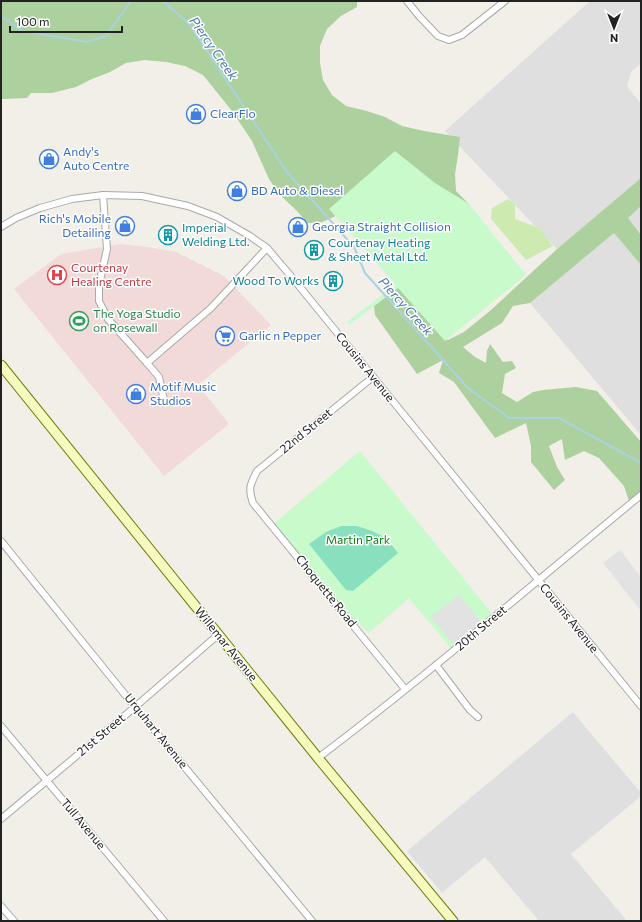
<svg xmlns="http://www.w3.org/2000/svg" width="642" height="922" font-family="Commissioner,sans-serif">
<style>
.residential{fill:#e0dfdf}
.commercial{fill:#f2dad9}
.grass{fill:#cdebb0}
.forest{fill:#add19e}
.park{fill:#c8facc}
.pitch{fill:#88e0be}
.parking{fill:#e2e2e2}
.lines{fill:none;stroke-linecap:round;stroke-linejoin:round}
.stream{stroke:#aad3df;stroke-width:2}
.street-casing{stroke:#a9a9a9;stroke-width:8}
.secondary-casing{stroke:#707d05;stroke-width:11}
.street{stroke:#fff;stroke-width:6}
.secondary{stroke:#f7fabf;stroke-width:9}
.labels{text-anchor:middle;stroke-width:3;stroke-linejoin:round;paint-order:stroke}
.shop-label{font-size:12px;fill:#366cbe;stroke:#fff;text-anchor:start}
.culture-label{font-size:12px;fill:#0d838f;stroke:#fff;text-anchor:start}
.health-label{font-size:12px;fill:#be3a42;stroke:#fff;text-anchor:start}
.leisure-label{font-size:12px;fill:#27864d;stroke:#fff;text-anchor:start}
.street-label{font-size:12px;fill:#222;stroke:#fff}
.park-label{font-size:12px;fill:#0c8416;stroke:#fff}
.water-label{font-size:13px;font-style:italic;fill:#4a7aab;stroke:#fff}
</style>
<rect width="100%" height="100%" fill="#f2efe9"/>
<!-- residential -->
<g class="residential">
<path d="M590,1H641V63L631,72L627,86L641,104V178L557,249L445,131Z"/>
<path d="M641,206V235L628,218Z"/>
<path d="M614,233L641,265V435L530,303Z"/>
<path d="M573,712L641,793V796L571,854L627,921H539L485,857L442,893L407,851Z"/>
</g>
<!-- commercial -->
<path class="commercial" d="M120,244L148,247L176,252L224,276L271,325L198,385L229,424L164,476L14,289L61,254Z"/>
<!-- grass -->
<path class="grass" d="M508,199L515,204V219L539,228L553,246L526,260L491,219L492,208Z"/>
<!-- forest -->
<g class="forest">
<path d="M1,1H357V7L341,16L327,29L320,46V63L323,80L332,95L346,106L367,111L385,117L402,126L424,131L460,137L458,155L455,174L456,191L469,204L479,221L338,215L320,223H308L294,208L279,194L269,179L252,141L232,111L203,75L185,66L166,62L145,60L126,63L110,72L92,79L76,87L52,93H31L27,98L5,99H1Z"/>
<path d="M641,178V206L628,218L641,235V265L614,233L530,303L513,306L502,323L463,347L475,357L486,363L487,351L490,344L503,362L512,361L516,368L505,374L502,393L517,402L533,392L543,390L576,387L597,391L641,442V495L630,504L624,486L599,458L584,451L565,460L562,439L549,446L557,467L565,480L554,490L531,462V446L526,423L495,438L454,382L439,373L443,360L417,374L375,315L374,306L405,282L431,325L448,340L464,332L491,310L557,249Z"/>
</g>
<!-- park -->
<g class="park">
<path d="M395,151L435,183L469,204L526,275L445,341L398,288L349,325L348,321L396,285L329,209Z"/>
<path d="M360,451L494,616L453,651L409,598L369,633L337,605L271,526Z"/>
</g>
<!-- pitch -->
<path class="pitch" d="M341,526H357L372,531L386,538L398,553L353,591L346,590L309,544L326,532Z"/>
<!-- parking -->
<g class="parking">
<path d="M620,550L641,577V611L603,563Z"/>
<path d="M459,595L481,622L453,644L431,617Z"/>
</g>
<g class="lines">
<!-- stream -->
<g class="stream">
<path d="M163,1L189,24L287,172L354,247L365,273L468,388L509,418H559L641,463"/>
<path d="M1,16L22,31L87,42L106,36L131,1"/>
</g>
<defs>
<g id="street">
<path d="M407,1L419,16L438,36L449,40L462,35L505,1"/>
<path d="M103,195L107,249L99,285V301L108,319L147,363L211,308L267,248"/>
<path d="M1,227L16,218L40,208L72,199L103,195L142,196L188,206L217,217L250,236L267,248L295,281L641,706"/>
<path d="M147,363L159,377L164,400"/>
<path d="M373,377L257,471C250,485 248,488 253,503L405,689"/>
<path d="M1,541L135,707L312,921"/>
<path d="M436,665L470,710L478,717"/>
<path d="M1,726L164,921"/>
<path d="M318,758C429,674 534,583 641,495"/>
<path d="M1,819L135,707L219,634"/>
<path d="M1,906L14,921"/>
</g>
<path id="secondary" d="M1,365L318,758L453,921"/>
</defs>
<!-- street casing -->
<use href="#street" class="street-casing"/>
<!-- secondary casing -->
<use href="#secondary" class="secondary-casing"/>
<!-- street -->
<use href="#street" class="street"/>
<!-- secondary -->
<use href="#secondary" class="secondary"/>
</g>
<!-- icons -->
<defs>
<symbol id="shop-ring" viewBox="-11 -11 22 22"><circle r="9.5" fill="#fff" stroke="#3f7fe0" stroke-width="1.5"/><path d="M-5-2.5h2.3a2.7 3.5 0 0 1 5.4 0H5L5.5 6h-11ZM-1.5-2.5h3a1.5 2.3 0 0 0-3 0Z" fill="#3f7fe0"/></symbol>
<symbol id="building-ring" viewBox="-11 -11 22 22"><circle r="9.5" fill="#fff" stroke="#0f9aa8" stroke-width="1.5"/><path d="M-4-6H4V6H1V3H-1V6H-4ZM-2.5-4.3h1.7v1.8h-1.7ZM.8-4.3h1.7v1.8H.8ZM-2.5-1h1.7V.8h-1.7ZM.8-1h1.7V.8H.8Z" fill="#0f9aa8"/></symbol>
<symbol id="hospital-ring" viewBox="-11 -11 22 22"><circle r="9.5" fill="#fff" stroke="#e0444e" stroke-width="1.5"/><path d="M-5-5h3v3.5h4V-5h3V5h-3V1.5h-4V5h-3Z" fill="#e0444e"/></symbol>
<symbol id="stadium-ring" viewBox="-11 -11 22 22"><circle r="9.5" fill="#fff" stroke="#2e9e5b" stroke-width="1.5"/><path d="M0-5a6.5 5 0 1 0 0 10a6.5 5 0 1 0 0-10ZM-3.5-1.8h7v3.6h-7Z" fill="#2e9e5b"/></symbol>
<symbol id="supermarket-ring" viewBox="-11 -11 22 22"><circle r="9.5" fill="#fff" stroke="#3f7fe0" stroke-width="1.5"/><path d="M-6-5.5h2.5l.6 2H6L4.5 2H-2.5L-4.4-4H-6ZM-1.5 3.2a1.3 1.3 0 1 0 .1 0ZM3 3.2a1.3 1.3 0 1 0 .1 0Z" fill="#3f7fe0"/></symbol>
</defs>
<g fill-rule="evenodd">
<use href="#shop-ring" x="185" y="103" width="22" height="22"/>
<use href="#shop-ring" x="38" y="148" width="22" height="22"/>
<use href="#shop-ring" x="226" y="180" width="22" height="22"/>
<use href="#shop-ring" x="114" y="215" width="22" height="22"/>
<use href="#shop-ring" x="287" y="216" width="22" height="22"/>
<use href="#building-ring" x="157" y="224" width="22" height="22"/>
<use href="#building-ring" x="303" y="239" width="22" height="22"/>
<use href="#hospital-ring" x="46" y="264" width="22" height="22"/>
<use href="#building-ring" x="322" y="270" width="22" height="22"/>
<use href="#stadium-ring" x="68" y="310" width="22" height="22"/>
<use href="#supermarket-ring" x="214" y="325" width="22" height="22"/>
<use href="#shop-ring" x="125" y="383" width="22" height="22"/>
</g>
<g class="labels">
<!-- shop labels -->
<g class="shop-label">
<text x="210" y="118">ClearFlo</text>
<text x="63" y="156">Andy's<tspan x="63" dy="14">Auto Centre</tspan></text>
<text x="251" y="195">BD Auto &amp; Diesel</text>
<text x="111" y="223" text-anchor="end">Rich's Mobile<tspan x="111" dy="14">Detailing</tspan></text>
<text x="312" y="231">Georgia Straight Collision</text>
<text x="239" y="340">Garlic n Pepper</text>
<text x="150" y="391">Motif Music<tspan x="150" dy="14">Studios</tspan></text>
</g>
<!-- culture labels -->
<g class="culture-label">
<text x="182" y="232">Imperial<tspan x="182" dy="14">Welding Ltd.</tspan></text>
<text x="328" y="247">Courtenay Heating<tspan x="328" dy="14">&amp; Sheet Metal Ltd.</tspan></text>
<text x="319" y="285" text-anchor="end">Wood To Works</text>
</g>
<!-- health labels -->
<g class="health-label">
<text x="71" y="272">Courtenay<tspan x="71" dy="14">Healing Centre</tspan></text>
</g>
<!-- leisure labels -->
<g class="leisure-label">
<text x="93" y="318">The Yoga Studio<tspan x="93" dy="14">on Rosewall</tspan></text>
</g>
<!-- street labels -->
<g class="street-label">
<text transform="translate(365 367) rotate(51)" y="4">Cousins Avenue</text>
<text transform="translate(306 431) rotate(-39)" y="4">22nd Street</text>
<text transform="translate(326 591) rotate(51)" y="4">Choquette Road</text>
<text transform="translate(569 618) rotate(51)" y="4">Cousins Avenue</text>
<text transform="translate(481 628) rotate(-40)" y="4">20th Street</text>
<text transform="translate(226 644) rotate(51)" y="4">Willemar Avenue</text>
<text transform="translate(156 731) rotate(51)" y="4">Urquhart Avenue</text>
<text transform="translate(101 735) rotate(-40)" y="4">21st Street</text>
<text transform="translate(83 824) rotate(50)" y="4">Tull Avenue</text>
</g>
<!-- park labels -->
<g class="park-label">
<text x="358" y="544">Martin Park</text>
</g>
<!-- water labels -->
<g class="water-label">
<text transform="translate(214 48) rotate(55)" y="5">Piercy Creek</text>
<text transform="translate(406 306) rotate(48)" y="5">Piercy Creek</text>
</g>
</g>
<!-- border -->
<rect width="642" height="922" fill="none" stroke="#222222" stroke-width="4"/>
<!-- north arrow -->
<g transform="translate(614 28) rotate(180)" stroke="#ffffff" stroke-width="3" paint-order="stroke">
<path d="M0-3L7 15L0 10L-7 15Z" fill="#222222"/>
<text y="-6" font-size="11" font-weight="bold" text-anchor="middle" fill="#222222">N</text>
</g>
<!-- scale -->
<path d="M10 26v6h112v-6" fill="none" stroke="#222222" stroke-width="2"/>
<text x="16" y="26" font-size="12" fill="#222222" stroke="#ffffff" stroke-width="3" paint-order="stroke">100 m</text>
</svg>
